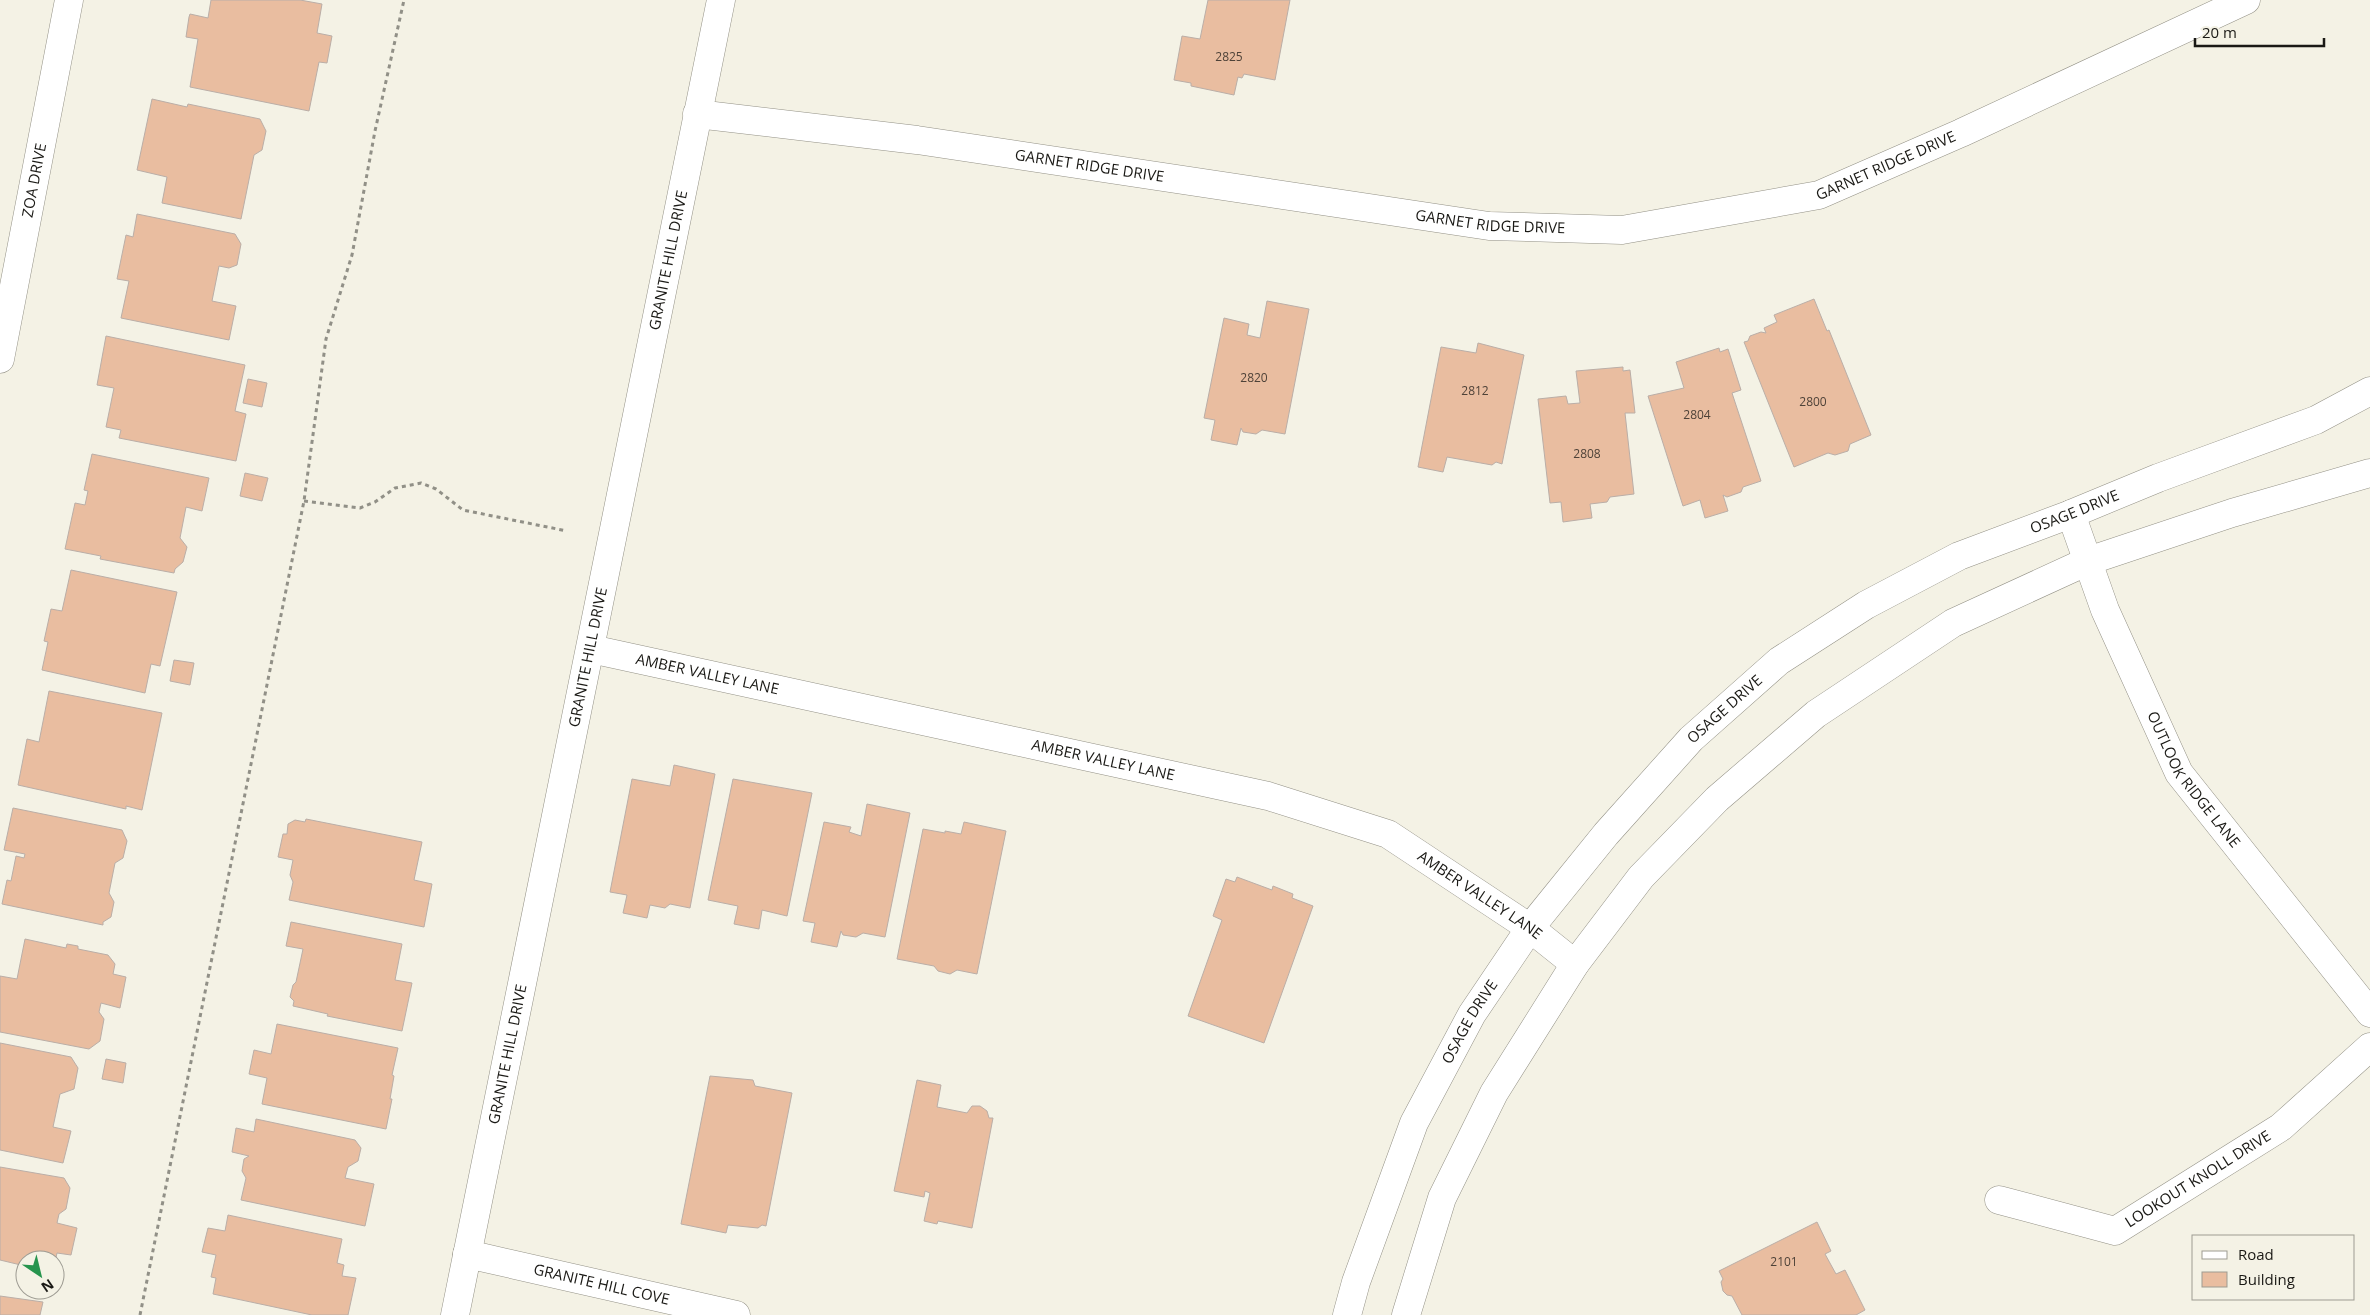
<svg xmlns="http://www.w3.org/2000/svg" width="2370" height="1315" font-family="'Open Sans',sans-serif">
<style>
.building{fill:#e9bda0;stroke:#baaea7}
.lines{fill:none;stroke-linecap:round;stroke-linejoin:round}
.minor-casing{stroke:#939186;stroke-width:29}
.path{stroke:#919087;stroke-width:3;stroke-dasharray:4 4;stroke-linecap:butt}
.minor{stroke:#fff;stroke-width:28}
.labels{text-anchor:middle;stroke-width:4;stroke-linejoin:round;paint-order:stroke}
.number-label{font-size:12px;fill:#4e4238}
.street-label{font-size:15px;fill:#1a1915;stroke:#f4f2e5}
</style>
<rect width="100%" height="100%" fill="#f4f2e5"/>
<!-- building -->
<g class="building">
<path d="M211,0H300L322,4L317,33L332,36L327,63L319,62L309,111L190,87L198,39L186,37L189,17L190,14L208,18Z"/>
<path d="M1208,0H1290L1275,80L1244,74L1242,78L1238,77L1234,95L1191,86V83L1174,80L1182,36L1200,39Z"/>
<path d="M152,99L187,107L188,104L260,119L266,131L262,150L254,155L241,219L162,203L167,177L137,170Z"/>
<path d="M137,214L235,234L241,244L237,265L229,268L219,266L212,301L236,306L229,340L121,318L129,281L117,279L126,235L133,237Z"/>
<path d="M1814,299L1827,331L1829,330L1871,435L1850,444L1848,451L1835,455L1828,453L1794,467L1744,342L1748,341L1750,336L1761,332L1766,333L1764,328L1777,322L1774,315Z"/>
<path d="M1267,301L1309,309L1285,434L1262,430L1256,434L1243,432L1241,428L1237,445L1211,440L1215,420L1204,418L1224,318L1249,324L1247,335L1260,338Z"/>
<path d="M106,336L245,365L235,411L246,414L236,461L119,438L121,430L106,427L114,388L97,385Z"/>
<path d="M1478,343L1524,355L1502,464L1496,462L1492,465L1447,457L1443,472L1418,467L1441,347L1476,353Z"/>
<path d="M1719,348L1720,352L1728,349L1741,390L1732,393L1761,481L1743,487L1741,492L1727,497L1723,495L1728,511L1705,518L1700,500L1683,506L1648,396L1684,388L1676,362Z"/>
<path d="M1623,367V371L1630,370L1635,413H1625L1634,494L1610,497L1607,502L1590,504L1592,518L1563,522L1561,502L1550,503L1538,399L1566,396L1568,404L1580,403L1576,371Z"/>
<path d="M248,379L267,383L262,407L243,403Z"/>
<path d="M92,454L209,478L202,511L186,507L180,538L187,547L183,562L175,569L174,573L100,559L101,556L65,549L75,503L85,505L88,491L84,490Z"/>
<path d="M245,473L268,478L262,501L240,496Z"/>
<path d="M71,570L177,592L160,666L151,664L145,693L42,670L48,642L44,641L51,609L62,611Z"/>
<path d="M174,660L194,663L190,685L170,681Z"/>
<path d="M49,691L162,713L142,810L126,806V809L18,785L27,739L39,742Z"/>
<path d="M674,765L715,774L690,908L670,904L665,908L650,905L647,918L623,913L627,895L610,892L632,779L670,786Z"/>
<path d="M733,779L812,793L787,916L762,910L759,929L734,924L738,906L708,900Z"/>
<path d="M867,804L910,813L885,937L863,933L856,937L843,935L841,931L837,947L811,942L815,923L803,921L824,822L851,827L849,832L861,836Z"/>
<path d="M13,808L122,830L127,841L123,858L115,863L109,893L114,902L111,917L103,922V925L2,904L7,880L11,881L16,856L24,858L25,854L4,850Z"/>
<path d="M306,819L422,842L414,880L432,884L424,927L289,900L293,882L290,875L293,860L278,857L283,834H287L288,824L295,820L305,822Z"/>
<path d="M964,822L1006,831L977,974L957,970L950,974L938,971L934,966L897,959L923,829L945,833V831L961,834Z"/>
<path d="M1237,877L1272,890L1273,886L1293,894L1292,898L1313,906L1264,1043L1188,1016L1222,920L1213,916L1226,879L1235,882Z"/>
<path d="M291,922L402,944L395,980L412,983L402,1031L327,1016L328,1014L293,1006L294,1001L290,997L293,985L296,982L303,949L286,946Z"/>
<path d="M25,939L66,948L67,944L78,946V949L108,955L115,964L113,974L126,977L120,1008L101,1003L99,1012L104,1019L100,1041L89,1049L0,1032V976L17,979Z"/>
<path d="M277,1024L398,1048L392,1075L394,1076L390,1099H392L386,1129L262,1104L267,1078L249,1074L254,1050L271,1054Z"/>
<path d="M0,1043L71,1057L78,1068L74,1089L60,1094L53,1127L71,1131L63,1163L0,1150Z"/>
<path d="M106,1059L126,1063L123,1083L102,1079Z"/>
<path d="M710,1076L753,1080L755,1086L792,1093L766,1226L762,1225L758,1228L728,1225L726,1233L681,1224Z"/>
<path d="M917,1080L941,1085L937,1107L967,1113L972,1106H980L987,1111L989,1118H993L972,1228L938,1221L937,1224L924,1221L930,1193L925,1191L924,1197L894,1191Z"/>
<path d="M256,1119L355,1140L361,1148L358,1161L348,1167L345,1178L374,1184L365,1226L241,1200L246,1178L242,1171L244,1159L249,1156L232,1152L236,1128L254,1132Z"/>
<path d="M0,1167L64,1178L70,1188L66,1209L59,1214L57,1223L77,1228L71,1255L57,1253L55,1262L25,1260V1266L0,1260Z"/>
<path d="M228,1215L342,1239L337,1263L344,1265L342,1276L356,1278L348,1315H312L213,1294L216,1278L211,1277L216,1255L202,1252L208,1228L225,1231Z"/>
<path d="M1817,1222L1831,1251L1825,1254L1836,1274L1845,1270L1865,1310L1856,1315H1742L1732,1296L1727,1295L1723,1291L1721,1282L1723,1279L1719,1271Z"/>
<path d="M0,1296L43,1302L40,1315H0Z"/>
</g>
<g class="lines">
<defs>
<g id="minor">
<path id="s1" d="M697,114L917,140L1489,226L1622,230L1819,195L1961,133L2246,0"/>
<path id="s2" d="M0,359L69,0"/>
<path id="s3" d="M2071,514L2105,610L2179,773L2370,1013"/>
<path id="s4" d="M591,649L1268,796L1388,834L1530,928L1575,964"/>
<path id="s5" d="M1999,1200L2115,1231L2281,1127L2370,1047"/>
<path id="s6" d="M467,1254L736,1315"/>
<path id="s7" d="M455,1315L721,0"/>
<path id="s8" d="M1347,1315L1356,1282L1414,1123L1472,1014L1530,928L1606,834L1691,739L1779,661L1866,605L1959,556L2071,514L2158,478L2316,420L2370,391"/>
<path d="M1406,1315L1442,1198L1494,1093L1575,964L1641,877L1717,799L1816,714L1953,623L2088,561L2232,513L2370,473"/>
</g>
</defs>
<!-- minor casing -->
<use href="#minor" class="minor-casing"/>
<!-- path -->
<g class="path">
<path d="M304,501L360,508L375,502L395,488L421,483L436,489L463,510L567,531"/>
<path d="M140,1315L304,501L326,339L352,255L375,131L404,0"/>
</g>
<!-- minor -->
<use href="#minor" class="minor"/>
</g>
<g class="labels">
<!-- number labels -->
<g class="number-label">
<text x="1229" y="61">2825</text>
<text x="1254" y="382">2820</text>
<text x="1475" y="395">2812</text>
<text x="1813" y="406">2800</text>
<text x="1697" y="419">2804</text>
<text x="1587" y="458">2808</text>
<text x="1784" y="1266">2101</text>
</g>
<!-- street labels -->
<g class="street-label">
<text dy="5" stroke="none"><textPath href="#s1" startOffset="1206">GARNET RIDGE DRIVE</textPath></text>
<text dy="5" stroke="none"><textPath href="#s1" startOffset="396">GARNET RIDGE DRIVE</textPath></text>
<text dy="5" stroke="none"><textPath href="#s2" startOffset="182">ZOA DRIVE</textPath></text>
<text dy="5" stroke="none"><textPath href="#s1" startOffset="801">GARNET RIDGE DRIVE</textPath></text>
<text dy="5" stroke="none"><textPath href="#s7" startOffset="1076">GRANITE HILL DRIVE</textPath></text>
<text dy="5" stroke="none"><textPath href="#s8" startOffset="1129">OSAGE DRIVE</textPath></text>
<text dy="5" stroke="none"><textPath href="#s7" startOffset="671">GRANITE HILL DRIVE</textPath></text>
<text dy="5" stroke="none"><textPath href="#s4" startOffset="119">AMBER VALLEY LANE</textPath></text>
<text dy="5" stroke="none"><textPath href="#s8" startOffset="724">OSAGE DRIVE</textPath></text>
<text dy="5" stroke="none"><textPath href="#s4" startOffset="524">AMBER VALLEY LANE</textPath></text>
<text dy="5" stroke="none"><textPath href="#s3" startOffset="294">OUTLOOK RIDGE LANE</textPath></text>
<text dy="5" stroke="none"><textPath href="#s4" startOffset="929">AMBER VALLEY LANE</textPath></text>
<text dy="5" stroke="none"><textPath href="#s8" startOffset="319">OSAGE DRIVE</textPath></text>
<text dy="5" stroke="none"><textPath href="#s7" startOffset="266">GRANITE HILL DRIVE</textPath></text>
<text dy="5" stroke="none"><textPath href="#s5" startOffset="218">LOOKOUT KNOLL DRIVE</textPath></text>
<text dy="5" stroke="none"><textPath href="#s6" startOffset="138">GRANITE HILL COVE</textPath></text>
</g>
</g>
<!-- legend -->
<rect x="2192" y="1235" width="162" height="65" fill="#f4f2e5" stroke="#9d9b92"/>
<rect x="2202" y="1251" width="25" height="8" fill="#ffffff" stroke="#9d9b92"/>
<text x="2238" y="1260" font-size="15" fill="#1a1915">Road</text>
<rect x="2202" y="1272" width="25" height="15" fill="#e9bda0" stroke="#9d9b92"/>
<text x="2238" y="1285" font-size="15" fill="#1a1915">Building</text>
<!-- north arrow -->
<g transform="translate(40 1275) rotate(145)"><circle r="24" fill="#f4f2e5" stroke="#9d9b92"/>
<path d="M0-4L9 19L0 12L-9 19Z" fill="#26944d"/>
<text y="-8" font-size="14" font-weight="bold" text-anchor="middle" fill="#1a1915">N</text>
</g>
<!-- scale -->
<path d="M2195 38v8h129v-8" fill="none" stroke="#1a1915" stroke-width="2.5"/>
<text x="2202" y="38" font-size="15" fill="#1a1915" stroke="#f4f2e5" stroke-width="4" paint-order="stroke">20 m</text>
</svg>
